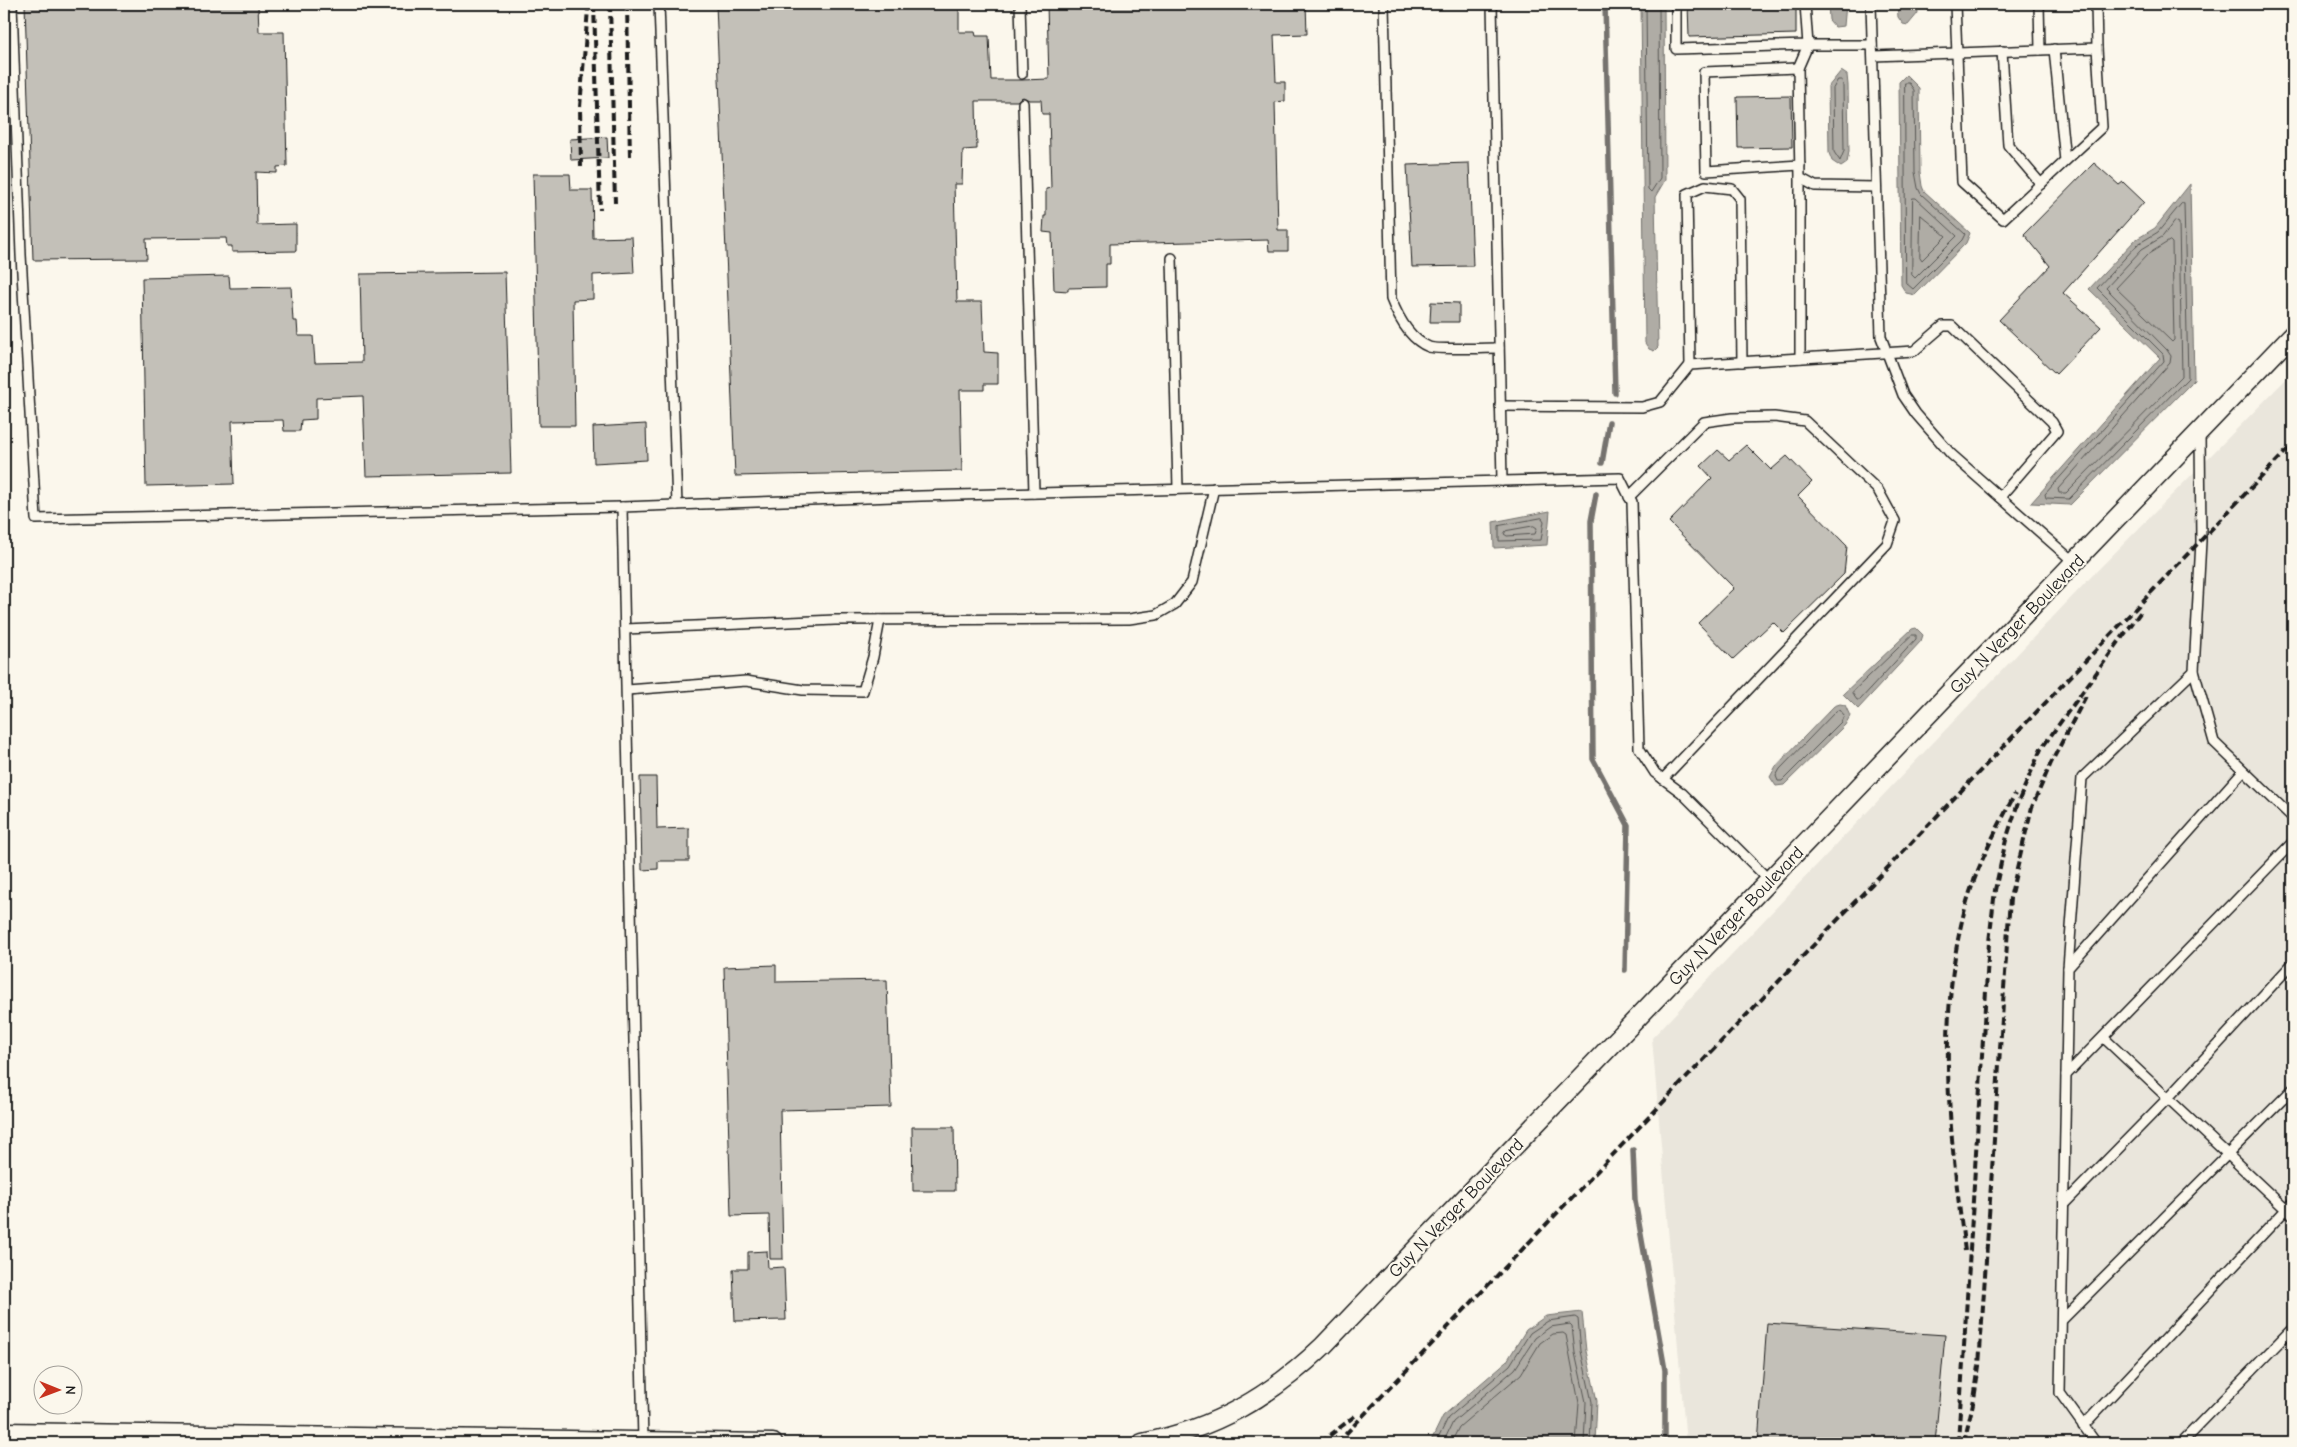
<svg xmlns="http://www.w3.org/2000/svg" width="2297" height="1447" font-family="'Comic Neue',sans-serif">
<style>
.built{fill:#eae6dc}
.water{fill:#afaca5;stroke:#74726e}
.lines{fill:none;stroke-linecap:round;stroke-linejoin:round}
.shore{stroke:#575653;stroke-width:1}
.stream{stroke:#74726e;stroke-width:5.5}
.building{fill:#c3c0b8;stroke:#1c1c1c}
.service-casing{stroke:#1c1c1c;stroke-width:12}
.minor-casing{stroke:#1c1c1c;stroke-width:21}
.service{stroke:#fbf7ec;stroke-width:9}
.minor{stroke:#fbf7ec;stroke-width:18}
.rail{stroke:#1c1c1c;stroke-width:4;stroke-dasharray:8 4;stroke-linecap:butt}
.labels{text-anchor:middle;stroke-width:4.5;stroke-linejoin:round;paint-order:stroke}
.street-label{font-size:18px;fill:#1c1c1c;stroke:#fbf7ec}
</style>
<rect width="100%" height="100%" fill="#fbf7ec"/>
<filter id="ink" filterUnits="userSpaceOnUse"><feTurbulence type="fractalNoise" baseFrequency=".02" numOctaves="2"/><feDisplacementMap in="SourceGraphic" scale="10" xChannelSelector="R" yChannelSelector="G"/><feConvolveMatrix kernelMatrix="1 2 1 2 8 2 1 2 1" color-interpolation-filters="sRGB"/></filter>
<g filter="url(#ink)">
<!-- built -->
<path class="built" d="M2293,372V1443H1686L1652,1038L2090,578Z"/>
<!-- water -->
<g class="water">
<path d="M1641,4H1664L1665,180L1655,197L1658,347L1654,351L1649,349L1645,343Z"/>
<path d="M1828,4H1846L1844,26L1835,27L1829,20Z"/>
<path d="M1897,4H1917L1918,13L1908,25L1903,24L1898,17Z"/>
<path d="M1841,71L1847,75L1848,85L1849,151L1847,163L1841,167L1832,161L1829,153L1828,87Z"/>
<path d="M1906,75L1919,88L1920,172L1922,186L1924,191L1970,233L1966,243L1915,295L1906,293L1901,285L1899,82Z"/>
<path d="M2190,184L2194,380L2070,505L2031,503L2160,358L2089,289L2135,240L2155,228Z"/>
<path d="M1550,511L1547,545L1494,548L1493,522Z"/>
<path d="M1916,628L1923,635L1921,641L1858,709L1843,694L1912,629Z"/>
<path d="M1840,704L1845,705L1850,716L1845,725L1784,785L1776,786L1770,777L1776,766L1834,706Z"/>
<path d="M1582,1312L1586,1351L1597,1401L1595,1443H1430L1443,1416L1507,1361L1526,1330L1546,1316Z"/>
</g>
<g class="lines">
<!-- shore -->
<g class="shore">
<path d="M1646,4L1648,189L1651,192L1660,178L1659,4"/>
<path d="M1838,80H1842L1843,86L1844,151L1840,161L1834,152L1833,89Z"/>
<path d="M1905,83H1909L1914,90L1915,172L1918,188L1921,194L1965,234L1962,240L1913,289L1906,283Z"/>
<path d="M1913,198H1916L1957,236L1915,278L1912,275Z"/>
<path d="M2184,203L2188,378L2069,499L2046,498L2045,494L2164,361L2163,354L2097,288L2138,244L2158,232L2181,204Z"/>
<path d="M1921,215L1946,236L1922,260L1920,257Z"/>
<path d="M2175,221L2179,223L2182,376L2066,493H2059L2058,489L2170,363L2171,356L2167,350L2106,288L2142,249L2162,237Z"/>
<path d="M2170,241L2172,243L2174,340L2172,342L2116,288L2147,255Z"/>
<path d="M1542,518L1544,521L1541,540L1499,541V526Z"/>
<path d="M1534,526L1537,528L1535,534L1507,536L1504,534L1506,531Z"/>
<path d="M1912,635H1916V639L1860,700H1857L1852,693Z"/>
<path d="M1840,710L1844,715L1841,722L1782,781H1778L1776,776L1780,769L1836,711Z"/>
<path d="M1436,1443L1448,1418L1510,1365L1530,1333L1548,1321L1575,1317L1578,1319L1581,1351L1592,1402L1590,1443"/>
<path d="M1443,1443L1453,1422L1515,1369L1535,1338L1550,1327L1570,1324L1572,1326L1575,1352L1586,1402L1584,1443"/>
<path d="M1451,1443L1459,1427L1521,1374L1540,1343L1553,1334L1563,1333L1566,1335L1579,1403L1576,1443"/>
</g>
<!-- stream -->
<g class="stream">
<path d="M1605,4L1615,393"/>
<path d="M1602,463L1609,422"/>
<path d="M1596,494L1591,521L1593,759L1628,825L1625,970"/>
<path d="M1633,1150L1635,1201L1665,1370V1443"/>
</g>
</g>
<!-- building -->
<g class="building">
<path d="M25,4H258L259,32H284L287,166L277,167V173L256,172L257,225L296,224V251L232,252V246H227L226,238L146,239L147,259L33,260Z"/>
<path d="M716,4H959V32H975L976,36H989L991,80H1022L1049,79L1047,4H1306L1307,34L1274,35L1276,82H1285V101L1275,102L1278,230H1288V251H1269L1268,240L1110,244V264H1106V287L1068,288V291L1054,290L1052,233L1043,232L1044,216H1046V189L1051,188L1049,114H1042L1041,100H1029L1023,97L1017,101H976L977,149L963,150L962,184H954L957,302H982L984,352L998,353V384H984V390H960L962,471L735,476Z"/>
<path d="M1688,4H1796V34L1689,37Z"/>
<path d="M1791,96L1792,147L1738,148L1737,97Z"/>
<path d="M607,137L608,158L571,160L570,139Z"/>
<path d="M1469,163L1473,266L1412,267L1407,165Z"/>
<path d="M2094,163L2119,185L2123,182L2144,202L2063,293L2101,327L2056,374L1999,320L2050,266L2024,234Z"/>
<path d="M533,174H570L571,190H592L593,238L632,237L634,273L593,275V299L573,300L575,426H539Z"/>
<path d="M505,272L511,473L366,476L363,396L316,398V419L301,420L300,431H284L283,420L232,421L234,484L146,486L142,278L229,276L230,288L291,287L293,321H297L298,336H313L315,363L362,362L360,274Z"/>
<path d="M1431,302L1459,303V322H1430Z"/>
<path d="M646,424L647,460L594,463L593,427Z"/>
<path d="M1746,445L1771,470L1787,456L1812,482L1798,496L1847,546L1844,574L1784,633L1773,622L1733,659L1698,623L1734,588L1669,522L1712,478L1701,466L1718,450L1729,460Z"/>
<path d="M640,777H656L657,829L689,828V861H658V869L642,870Z"/>
<path d="M776,965V982L887,980L891,1107L780,1110L783,1259H770L769,1215L731,1216L724,967Z"/>
<path d="M912,1127H954L955,1191H913Z"/>
<path d="M767,1251L768,1268L784,1267L786,1320L735,1321L733,1269H748V1252Z"/>
<path d="M1767,1323L1945,1335L1935,1443H1758Z"/>
</g>
<g class="lines">
<defs>
<g id="service">
<path d="M12,4L21,255L36,519L622,507"/>
<path d="M659,4L677,505"/>
<path d="M1020,4L1022,74"/>
<path d="M1384,4L1391,299C1398,317 1409,339 1429,347C1437,350 1487,348 1499,348"/>
<path d="M1492,4L1502,481"/>
<path d="M1676,4V49L1808,45L1805,4"/>
<path d="M1871,4L1881,337L1903,395L1916,414L1951,454L2075,563"/>
<path d="M1955,4L1962,182L2003,219L2102,127L2097,48"/>
<path d="M2039,4L2040,50"/>
<path d="M1872,45H1808L1798,68L1800,178L1815,186L1876,187"/>
<path d="M2054,49L2065,161"/>
<path d="M2002,51L2008,145L2041,184"/>
<path d="M1873,56L2097,48L2096,4"/>
<path d="M1798,68L1704,72L1706,171L1800,165"/>
<path d="M1023,103L1034,493"/>
<path d="M1800,178V358"/>
<path d="M1172,258L1178,489"/>
<path d="M1690,365L1687,194L1705,186L1732,189L1740,199L1742,362"/>
<path d="M1500,406L1642,407L1660,402L1690,365L1914,351L1943,326H1952L2052,422L2057,431L2000,497"/>
<path d="M2200,433L2201,541L2194,671L2214,742L2293,818"/>
<path d="M1629,497L1704,422L1732,418L1774,417L1805,421L1878,490L1895,521L1887,544L1663,779"/>
<path d="M625,629L835,620L1129,619L1156,615L1175,604L1192,582L1214,488"/>
<path d="M627,690L746,681L803,690L863,691L873,657L880,620"/>
<path d="M2068,968L2082,778L2194,671"/>
<path d="M2104,1038L2293,1216"/>
<path d="M2066,1075L2293,842"/>
<path d="M2064,1204L2168,1098L2293,963"/>
<path d="M2062,1320L2293,1089"/>
<path d="M2083,1426L2293,1202"/>
<path d="M643,1441L622,507L921,496L1620,478L1632,502L1639,748L1655,773L1682,793L1770,881"/>
<path d="M2096,1443L2060,1393L2068,968L2243,771"/>
<path d="M2181,1443L2293,1328"/>
</g>
<g id="minor">
<path d="M4,1432L773,1443"/>
<path d="M1142,1443C1214,1429 1270,1397 1323,1346L2293,334"/>
</g>
</defs>
<!-- service casing -->
<use href="#service" class="service-casing"/>
<!-- minor casing -->
<use href="#minor" class="minor-casing"/>
<!-- service -->
<use href="#service" class="service"/>
<!-- minor -->
<use href="#minor" class="minor"/>
<!-- rail -->
<g class="rail">
<path d="M594,4L600,210"/>
<path d="M610,4L615,203"/>
<path d="M627,4L630,157"/>
<path d="M581,167L580,107L588,9"/>
<path d="M1965,1251C1950,1137 1935,1019 1966,905C1977,866 1996,830 2015,794"/>
<path d="M1320,1443L1356,1415"/>
<path d="M1337,1443L2293,444"/>
<path d="M1958,1443L1989,942L1995,890L2006,840L2019,800L2041,749L2142,610"/>
<path d="M1964,1443L1974,1399L1979,1366L2010,898L2032,807L2051,763L2086,696"/>
</g>
</g>
</g>
<g class="labels">
<!-- street labels -->
<g class="street-label">
<text transform="translate(2017 624) rotate(-46)" y="6">Guy N Verger Boulevard</text>
<text transform="translate(1736 916) rotate(-46)" y="6">Guy N Verger Boulevard</text>
<text transform="translate(1456 1208) rotate(-46)" y="6">Guy N Verger Boulevard</text>
</g>
</g>
<!-- margin -->
<rect width="2297" height="1447" fill="none" stroke="#fbf7ec" stroke-width="20"/>
<rect x="10" y="10" width="2277" height="1427" fill="none" stroke="#1c1c1c" stroke-width="2" filter="url(#ink)"/>
<!-- north arrow -->
<g transform="translate(58 1390) rotate(91)"><circle r="24" fill="#fbf7ec" stroke="#a29f99"/>
<path d="M0-4L9 19L0 12L-9 19Z" fill="#c8321e"/>
<text y="-8" font-size="14" font-weight="bold" text-anchor="middle" fill="#1c1c1c">N</text>
</g>
</svg>
